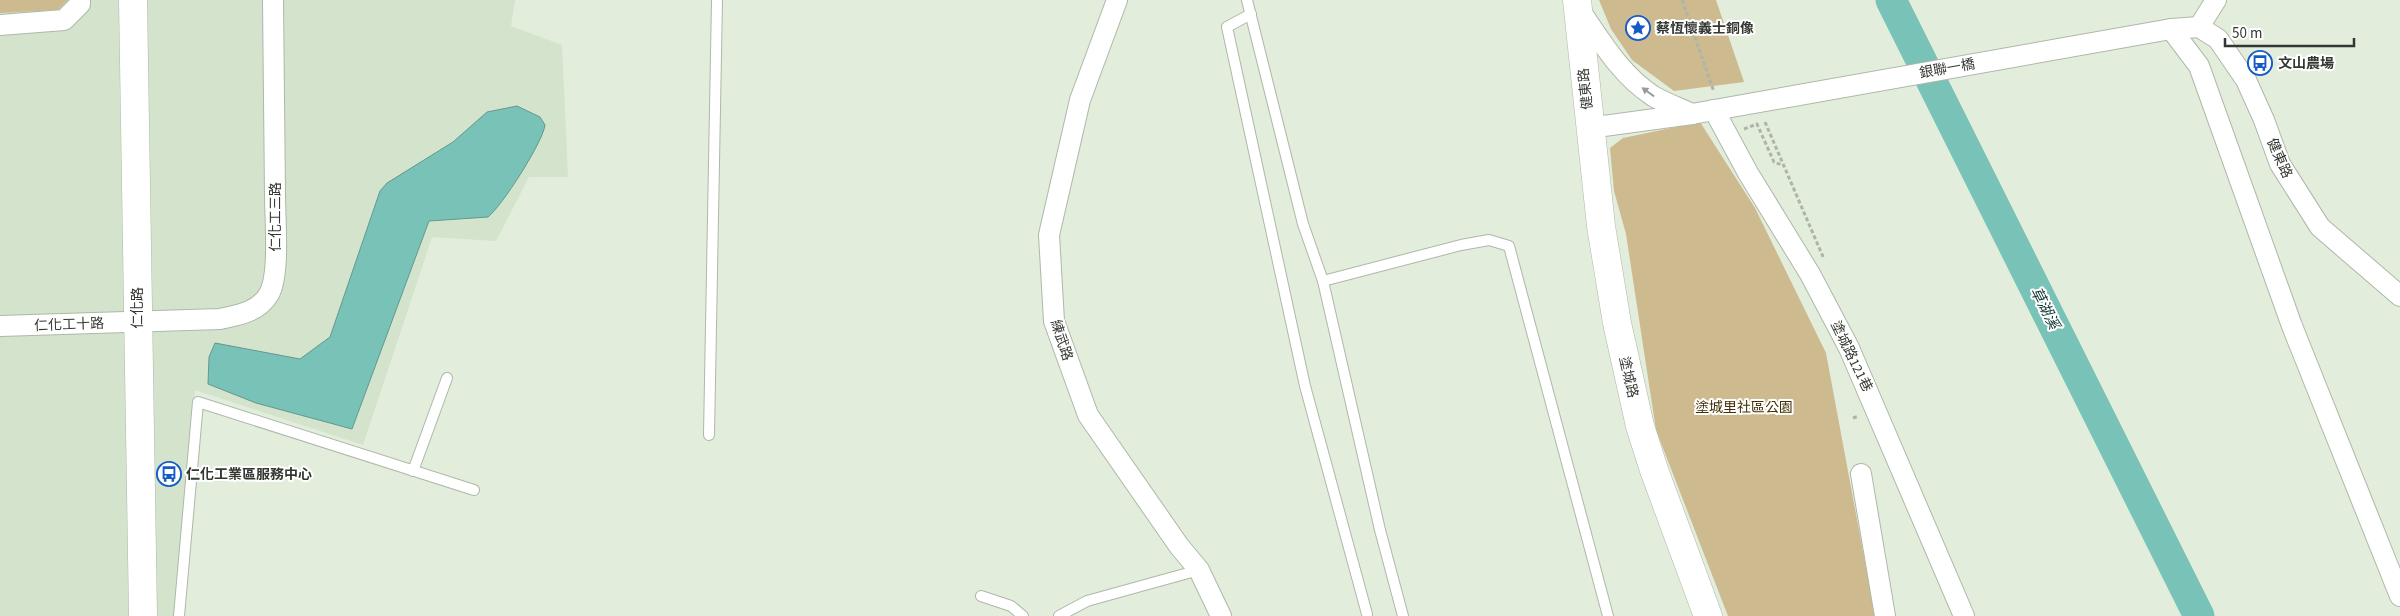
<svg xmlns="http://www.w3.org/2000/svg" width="2400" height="616" font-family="'Source Sans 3','Noto Sans TC',sans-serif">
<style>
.built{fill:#d4e3cc}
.green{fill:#ceba8f}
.water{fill:#78c2b8;stroke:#639890}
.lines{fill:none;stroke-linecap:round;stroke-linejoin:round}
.river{stroke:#78c2b8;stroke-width:31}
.lane-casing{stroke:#aeb8a9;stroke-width:12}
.street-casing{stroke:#aeb8a9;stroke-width:22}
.secondary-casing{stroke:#aeb8a9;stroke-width:29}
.path{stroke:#acb5a7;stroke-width:3;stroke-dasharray:4 2.5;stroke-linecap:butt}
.lane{stroke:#fff;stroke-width:10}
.street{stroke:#fff;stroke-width:20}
.secondary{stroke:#fff;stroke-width:28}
.oneway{fill:#999b98}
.labels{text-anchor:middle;stroke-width:4;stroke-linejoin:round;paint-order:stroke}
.poi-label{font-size:14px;font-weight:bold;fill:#333731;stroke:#fff;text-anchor:start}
.street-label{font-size:14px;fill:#333731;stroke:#fff}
.park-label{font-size:14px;fill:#423003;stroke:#fff}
.water-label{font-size:15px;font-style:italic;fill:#0c322e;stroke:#fff}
</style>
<rect width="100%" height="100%" fill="#e2eddc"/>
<!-- built -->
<path class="built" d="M0,0H515L511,26L562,45L568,177H529L496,241L432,237L363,445L195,390L187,474L180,616H0Z"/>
<!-- green -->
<g class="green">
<path d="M0,0H68L58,10L0,13Z"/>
<path d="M1599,0H1716L1744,82L1674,91L1632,60L1611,29Z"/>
<path d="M1700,122L1755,208L1826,353L1875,616H1728L1656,430L1626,234L1614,191L1610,148L1623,138Z"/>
</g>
<!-- water -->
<path class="water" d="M517,106L540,117L545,125C543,142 502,206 488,217L429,221L352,429L256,403L208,384L209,357L215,343L300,359L330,337L380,191L387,183L453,142L487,112Z"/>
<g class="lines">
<!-- river -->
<path class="river" d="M1891,0L2199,616"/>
<defs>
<g id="lane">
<path d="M1247,0L1303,224L1323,281L1380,530L1403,616"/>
<path d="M1251,14L1227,27L1305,386L1367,614"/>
<path d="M1323,281L1461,245L1489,240L1509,246L1608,616"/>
<path d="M709,435L717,0"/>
<path d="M413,471L447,378"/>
<path d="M981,596L1011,606L1023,616"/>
<path d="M179,616L198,402L474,490"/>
<path d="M1059,616L1087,601L1199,570"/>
</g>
<g id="street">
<path d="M1117,0L1080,100L1049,235L1054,321L1088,415L1179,546L1199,570L1221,616"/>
<path d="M1579,9C1601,41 1620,74 1653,96C1665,103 1679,108 1692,114"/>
<path d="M0,25L64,20L80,4V0"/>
<path d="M2199,27L2216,0"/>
<path d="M2171,29L2199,66L2292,326L2400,596"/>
<path d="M1714,110L1748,173L1810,274L1849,348L1964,616"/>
<path d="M1589,128L1692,114L2171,29L2199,27L2218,39L2246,80L2264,120L2280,164L2320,227L2400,296"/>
<path d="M0,326L220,319C238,315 259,312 269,294C280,275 275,219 275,195C274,130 274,65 273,0"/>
<path d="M1861,474L1885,616"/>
</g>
<g id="secondary">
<path d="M133,0L143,616"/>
<path d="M1577,0L1601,226L1617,323L1640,426L1654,470L1708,616"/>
</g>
</defs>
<!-- lane casing -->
<use href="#lane" class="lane-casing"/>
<!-- street casing -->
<use href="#street" class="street-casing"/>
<!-- secondary casing -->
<use href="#secondary" class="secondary-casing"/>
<!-- path -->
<g class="path">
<path d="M1682,0L1714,92"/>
<path d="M1765,122L1824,259"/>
<path d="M1744,129L1757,124L1774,162L1782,165"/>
<path d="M1853,418L1859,416"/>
</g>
<!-- lane -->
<use href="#lane" class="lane"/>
<!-- street -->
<use href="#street" class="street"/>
<!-- secondary -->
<use href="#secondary" class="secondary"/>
</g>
<!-- one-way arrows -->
<defs><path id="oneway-solid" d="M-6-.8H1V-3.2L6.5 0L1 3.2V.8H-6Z" transform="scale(1.25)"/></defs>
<use class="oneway" href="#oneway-solid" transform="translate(1648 92) rotate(-144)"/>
<!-- icons -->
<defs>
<symbol id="sight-ring" viewBox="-11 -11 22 22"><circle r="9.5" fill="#fff" stroke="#155bc5" stroke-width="1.5"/><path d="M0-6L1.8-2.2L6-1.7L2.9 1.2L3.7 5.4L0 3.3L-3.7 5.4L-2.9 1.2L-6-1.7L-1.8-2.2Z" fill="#155bc5"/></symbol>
<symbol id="bus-ring" viewBox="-11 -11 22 22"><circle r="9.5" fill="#fff" stroke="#155bc5" stroke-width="1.5"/><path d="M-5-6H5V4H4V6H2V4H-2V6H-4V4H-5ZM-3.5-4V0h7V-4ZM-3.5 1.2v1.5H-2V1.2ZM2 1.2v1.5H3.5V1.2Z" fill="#155bc5"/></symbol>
</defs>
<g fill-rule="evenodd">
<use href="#sight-ring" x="1624" y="14" width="28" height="28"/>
<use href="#bus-ring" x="2246" y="49" width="28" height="28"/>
<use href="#bus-ring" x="155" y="460" width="28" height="28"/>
</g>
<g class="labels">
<!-- poi labels -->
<g class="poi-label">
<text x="1656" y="33">蔡恆懷義士銅像</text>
<text x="2278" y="68">文山農場</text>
<text x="186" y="479">仁化工業區服務中心</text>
</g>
<!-- street labels -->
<g class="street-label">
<text transform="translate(1947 68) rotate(-10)" y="5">銀聯一橋</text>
<text transform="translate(1585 89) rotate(-96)" y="5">健東路</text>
<text transform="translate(2280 158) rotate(66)" y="5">健東路</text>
<text transform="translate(275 217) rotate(-90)" y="5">仁化工三路</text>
<text transform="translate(137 308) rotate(-90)" y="5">仁化路</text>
<text transform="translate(69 324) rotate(-2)" y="5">仁化工十路</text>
<text transform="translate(1062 340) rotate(72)" y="5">練武路</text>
<text transform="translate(1852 356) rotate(64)" y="5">塗城路121巷</text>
<text transform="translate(1629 377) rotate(77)" y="5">塗城路</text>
</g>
<!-- park labels -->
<g class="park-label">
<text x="1744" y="412">塗城里社區公園</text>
</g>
<!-- water labels -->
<g class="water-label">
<text transform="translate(2045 308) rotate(63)" y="5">草湖溪</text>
</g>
</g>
<!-- scale -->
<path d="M2225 38v8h129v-8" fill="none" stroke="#333731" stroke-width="2.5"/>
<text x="2232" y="38" font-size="15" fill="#333731" stroke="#ffffff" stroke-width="4" paint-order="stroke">50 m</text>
</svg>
